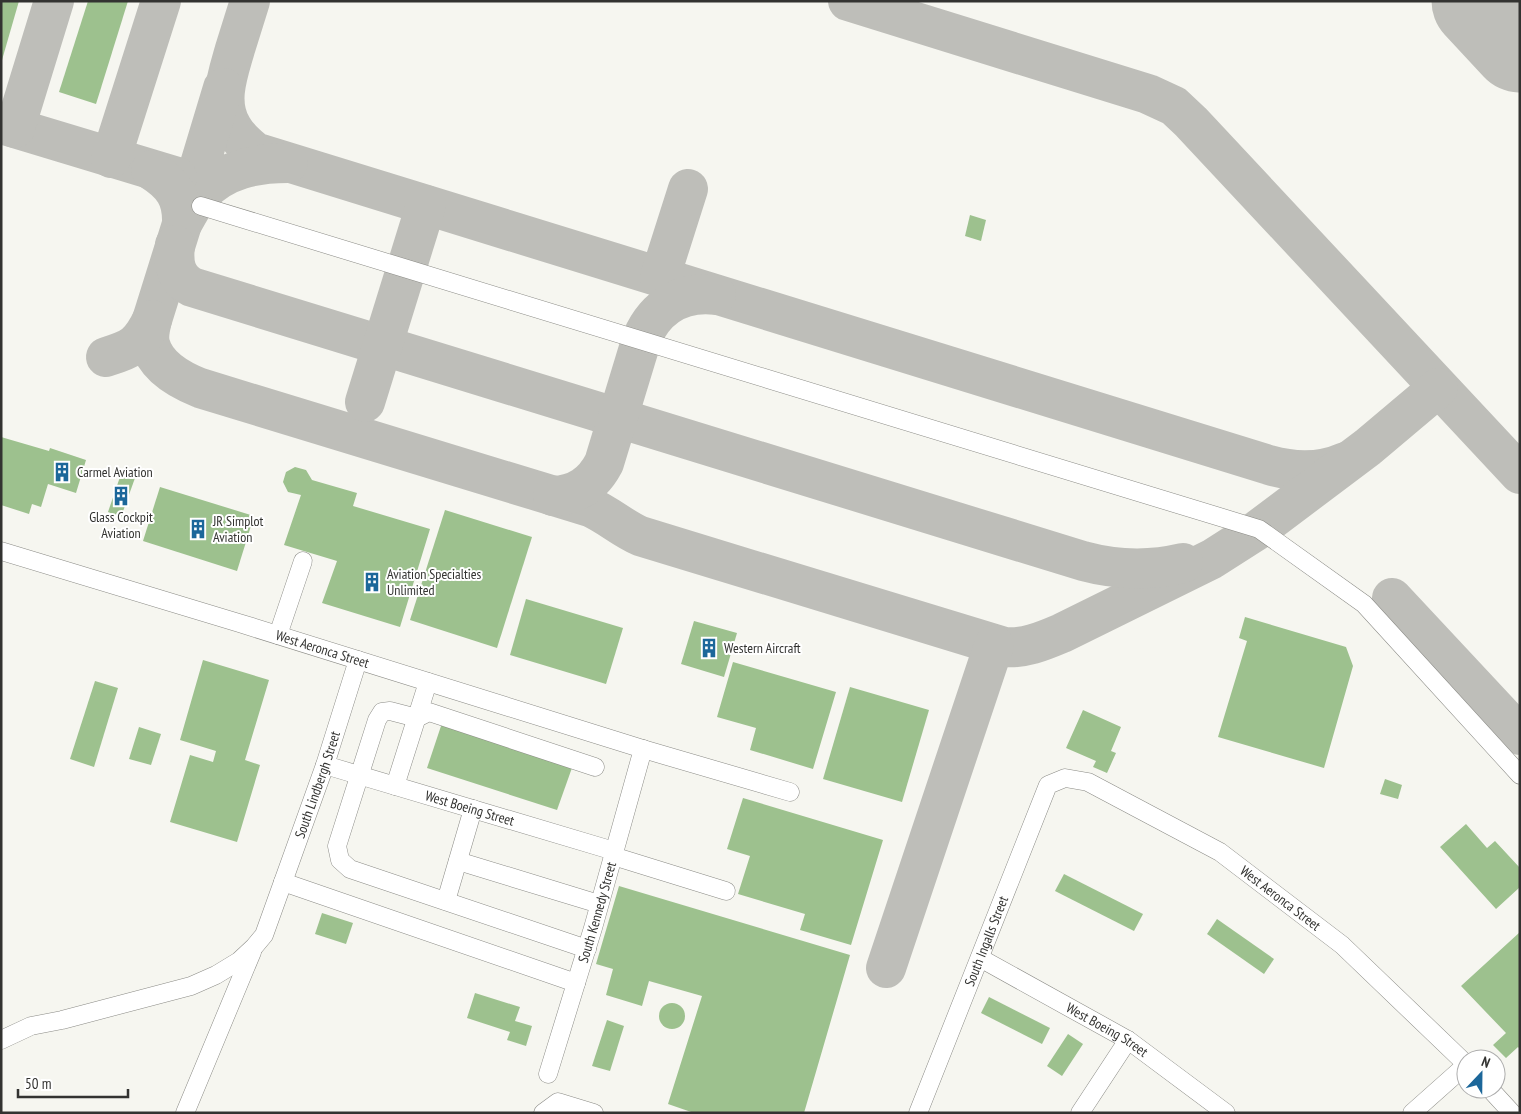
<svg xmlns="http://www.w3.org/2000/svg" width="1521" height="1114" font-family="'PT Sans Narrow',sans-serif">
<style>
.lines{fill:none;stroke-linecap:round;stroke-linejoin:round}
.taxiway{stroke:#bebeb9;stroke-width:40}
.runway{stroke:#bebeb9;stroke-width:99}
.building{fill:#9dc18e}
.minor-casing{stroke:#8b8b86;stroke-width:19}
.minor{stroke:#fff;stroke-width:18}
.labels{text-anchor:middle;stroke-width:4;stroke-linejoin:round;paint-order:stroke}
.poi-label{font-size:14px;fill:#333331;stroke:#fff;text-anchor:start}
.street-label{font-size:14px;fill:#333331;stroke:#fff}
</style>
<rect width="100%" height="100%" fill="#f6f6f0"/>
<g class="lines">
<!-- taxiway -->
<g class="taxiway">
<path d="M250,1C245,17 240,33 235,49C228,74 217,102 232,127C237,137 246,144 255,152L1269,465C1294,472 1320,473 1345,462"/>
<path d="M848,1L1148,94L1174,106L1191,122L1520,474"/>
<path d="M223,88L182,224C188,214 193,203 201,194C224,169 256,163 288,163"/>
<path d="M1,124L177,177"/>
<path d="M15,128L54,1"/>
<path d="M111,158L161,1"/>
<path d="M151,170C173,184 183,197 182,224L152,320C150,328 148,336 150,344C156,367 180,380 200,388L590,507C608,515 622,528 640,536L1004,647C1025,649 1043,641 1062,633L1212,559L1259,529L1368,447L1438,388"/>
<path d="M175,245C173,263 175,278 192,287L1083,561C1116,570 1149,571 1183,563"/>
<path d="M660,277L688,189"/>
<path d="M106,357C132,349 140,345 152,320"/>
<path d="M365,402L426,205"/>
<path d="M553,496C577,495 593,484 604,463L642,338C656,306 682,291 716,295"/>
<path d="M1392,598L1520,735"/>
<path d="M886,968L994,645"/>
</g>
<!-- runway -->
<path class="runway" d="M1481,1L1520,43"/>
</g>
<!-- building -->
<g class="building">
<path d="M1,1H19L2,60H1Z"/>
<path d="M88,1H128L96,104L59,92Z"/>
<path d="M970,215L986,220L981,241L965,236Z"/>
<path d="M1,437L49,451L50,448L86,460L76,493L48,484L41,507L32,504L29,514L1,505Z"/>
<path d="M295,467L306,470L312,480L357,493L353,506L430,529L400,627L322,603L337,561L284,545L301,495L288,492L283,482L286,472Z"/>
<path d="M121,474L135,478L121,517L108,512Z"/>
<path d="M160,487L254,516L237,571L143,541Z"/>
<path d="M445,510L532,537L497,648L410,620Z"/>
<path d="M526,599L623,628L606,684L510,655Z"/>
<path d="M1245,617L1346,647L1353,666L1324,768L1218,737L1247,641L1239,638Z"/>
<path d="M694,621L737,633L724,677L681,664Z"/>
<path d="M203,660L269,680L245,760L260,765L237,842L170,822L190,755L213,762L216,751L180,740Z"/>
<path d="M733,662L836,692L813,769L750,750L756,728L717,717Z"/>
<path d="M95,681L118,688L94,767L70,759Z"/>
<path d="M850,687L929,710L902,802L823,779Z"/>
<path d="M1083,710L1121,727L1111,751L1116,753L1107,773L1093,767L1096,761L1066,748Z"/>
<path d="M442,723L573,765L557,810L427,768Z"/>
<path d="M139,727L161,734L151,765L129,759Z"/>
<path d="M1385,779L1402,785L1398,799L1380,794Z"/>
<path d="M743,798L883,840L851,945L800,930L805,914L738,894L750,856L727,849Z"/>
<path d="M1466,824L1487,848L1495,841L1520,868V887L1496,909L1440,847Z"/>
<path d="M1064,874L1143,914L1134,931L1055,891Z"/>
<path d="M619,886L850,955L804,1113H694L668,1104L702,996L649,981L642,1006L606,995L613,969L596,964Z"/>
<path d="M322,913L353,923L346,944L315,934Z"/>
<path d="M1217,919L1274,959L1264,974L1207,934Z"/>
<path d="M1520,932V1049L1518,1047L1506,1058L1493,1045L1506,1033L1461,986Z"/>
<path d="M475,993L520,1007L515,1021L532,1026L526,1046L507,1040L510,1032L467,1018Z"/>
<path d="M989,997L1050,1028L1042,1044L981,1013Z"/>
<circle cx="672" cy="1016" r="13"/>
<path d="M607,1020L624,1026L610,1071L592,1066Z"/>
<path d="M1068,1034L1083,1044L1062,1076L1047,1066Z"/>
</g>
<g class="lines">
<defs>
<g id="minor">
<path d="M201,206L1259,529L1364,604L1520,775"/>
<path id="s1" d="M1,551L239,623L643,749L790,792"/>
<path d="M278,635L303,561"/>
<path id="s2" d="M325,765L614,851"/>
<path d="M395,786L428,682"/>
<path d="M613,856L726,891"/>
<path d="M458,861L599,904"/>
<path d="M283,882L576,983"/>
<path d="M446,901L473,809"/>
<path d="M587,949L350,869L340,860L337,846L377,720L382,712L390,711L417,718L429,712L595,767"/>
<path id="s3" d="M980,958L1128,1040L1226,1113"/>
<path id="s4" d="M1,1040L31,1026L62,1020L191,986L216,975L239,961L254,947L264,935L325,765L358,660"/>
<path id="s5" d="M548,1074L593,928L643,749"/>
<path d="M1490,1089L1512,1113"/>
<path d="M185,1113L252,952"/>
<path d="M543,1113L558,1102L594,1113"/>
<path id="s6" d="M918,1113L1048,785L1065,778L1088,782L1220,852L1342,945L1466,1064"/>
<path d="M1080,1113L1128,1040"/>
<path d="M1412,1113L1466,1065"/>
</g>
</defs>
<!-- minor casing -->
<use href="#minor" class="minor-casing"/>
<!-- minor -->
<use href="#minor" class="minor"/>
</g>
<!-- icons -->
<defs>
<symbol id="building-bare" viewBox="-9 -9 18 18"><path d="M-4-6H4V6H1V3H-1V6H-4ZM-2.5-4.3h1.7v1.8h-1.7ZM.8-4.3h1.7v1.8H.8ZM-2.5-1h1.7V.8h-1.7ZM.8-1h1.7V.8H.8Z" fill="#1c679a" stroke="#fff" stroke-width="2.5" paint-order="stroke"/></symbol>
</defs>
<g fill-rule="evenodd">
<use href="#building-bare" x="48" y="458" width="28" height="28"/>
<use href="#building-bare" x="107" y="482" width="28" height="28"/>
<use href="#building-bare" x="184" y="515" width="28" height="28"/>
<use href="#building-bare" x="358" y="568" width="28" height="28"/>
<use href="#building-bare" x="695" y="634" width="28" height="28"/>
</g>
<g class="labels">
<!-- poi labels -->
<g class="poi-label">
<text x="77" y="477">Carmel Aviation</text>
<text x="121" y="522" text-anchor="middle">Glass Cockpit<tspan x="121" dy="16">Aviation</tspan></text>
<text x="213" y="526">JR Simplot<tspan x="213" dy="16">Aviation</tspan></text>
<text x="387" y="579">Aviation Specialties<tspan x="387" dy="16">Unlimited</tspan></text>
<text x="724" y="653">Western Aircraft</text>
</g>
<!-- street labels -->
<g class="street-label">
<text dy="5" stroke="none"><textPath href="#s1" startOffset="336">West Aeronca Street</textPath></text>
<text dy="5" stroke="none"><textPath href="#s4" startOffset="448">South Lindbergh Street</textPath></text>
<text dy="5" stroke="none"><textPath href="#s2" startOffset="151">West Boeing Street</textPath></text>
<text dy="5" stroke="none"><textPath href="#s6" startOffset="620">West Aeronca Street</textPath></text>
<text dy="5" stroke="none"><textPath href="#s5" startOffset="169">South Kennedy Street</textPath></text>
<text dy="5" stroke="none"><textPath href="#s6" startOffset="185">South Ingalls Street</textPath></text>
<text dy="5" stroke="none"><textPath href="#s3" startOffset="146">West Boeing Street</textPath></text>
</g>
</g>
<!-- border -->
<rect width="1521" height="1114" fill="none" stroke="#333331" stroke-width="5"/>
<!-- north arrow -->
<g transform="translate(1481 1074) rotate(22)"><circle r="24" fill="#ffffff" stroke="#adadad"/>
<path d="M0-4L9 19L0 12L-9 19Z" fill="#1c679a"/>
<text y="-8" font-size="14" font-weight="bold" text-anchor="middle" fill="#333331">N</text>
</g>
<!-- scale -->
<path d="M18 1089v8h110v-8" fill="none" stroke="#333331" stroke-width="2.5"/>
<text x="25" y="1089" font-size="15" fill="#333331" stroke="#ffffff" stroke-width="4" paint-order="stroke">50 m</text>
</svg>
